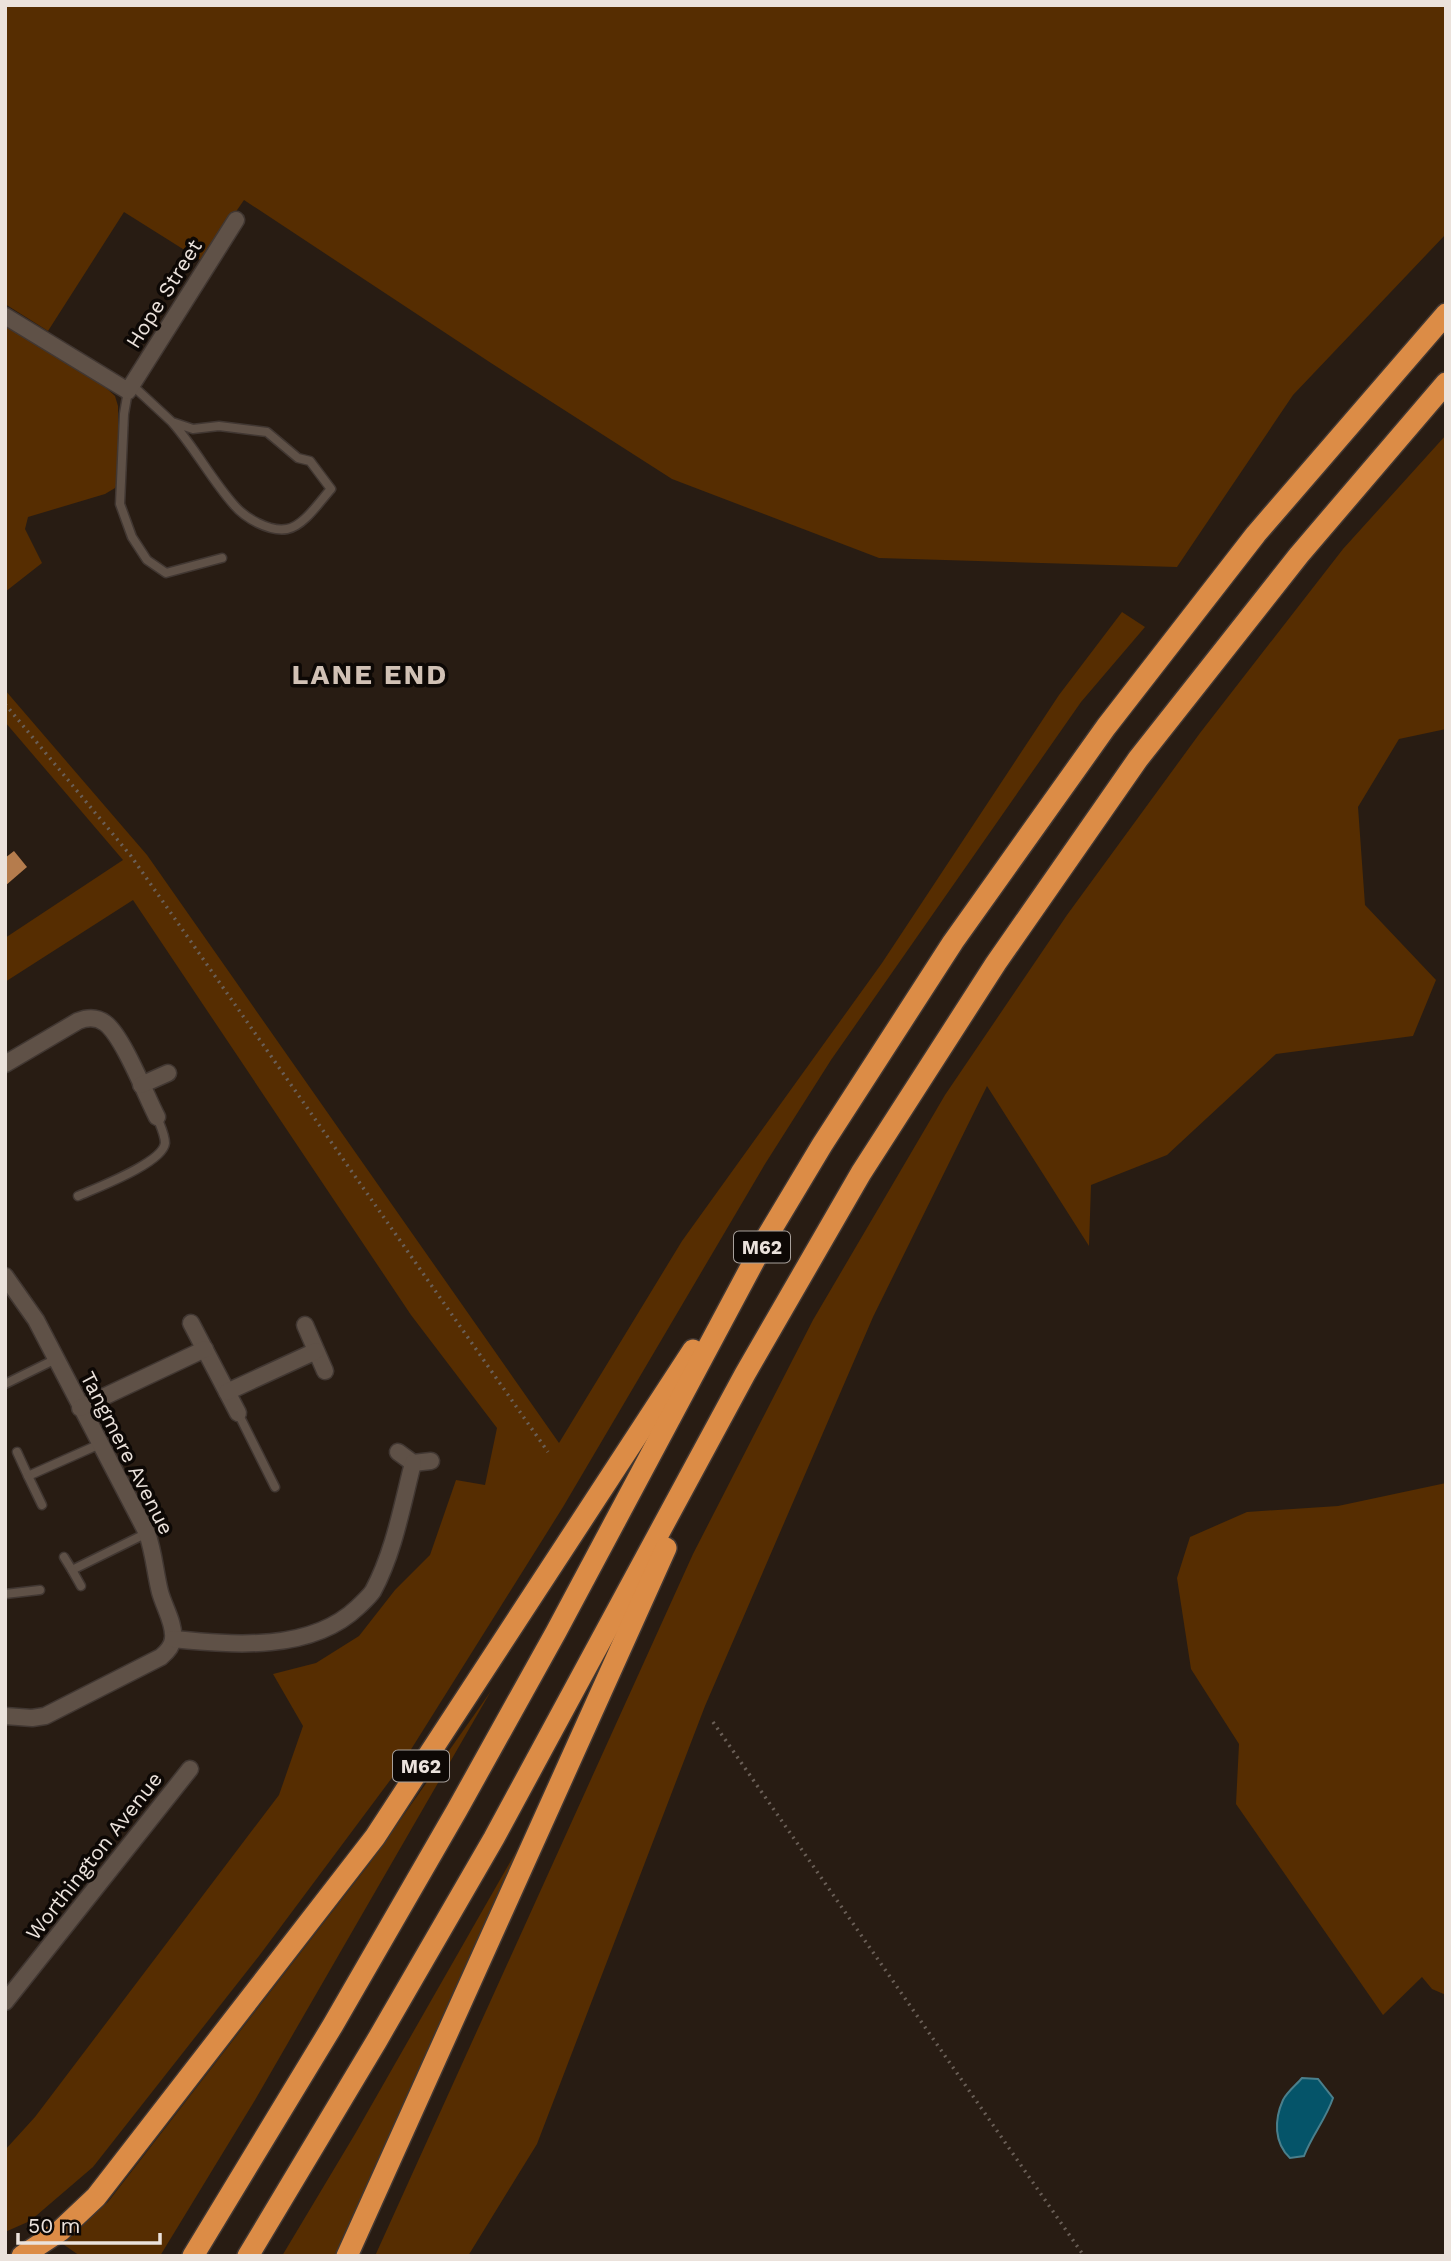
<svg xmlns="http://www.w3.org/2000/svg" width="1451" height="2261" font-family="'Work Sans',sans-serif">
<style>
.green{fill:#562d01}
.water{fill:#055469;stroke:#4a7f8c;stroke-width:2}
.building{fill:#b57c4d}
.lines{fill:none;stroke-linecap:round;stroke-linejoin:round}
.lane-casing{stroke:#413732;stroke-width:11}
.street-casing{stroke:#413732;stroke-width:19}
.highway-casing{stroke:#413732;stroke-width:24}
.path{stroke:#6a5f57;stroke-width:3.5;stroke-dasharray:2 5;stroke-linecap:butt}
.lane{stroke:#5f5147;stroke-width:8}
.street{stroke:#5f5147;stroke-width:16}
.highway{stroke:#dc8c46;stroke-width:21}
.labels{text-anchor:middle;stroke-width:7;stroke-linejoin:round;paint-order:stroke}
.shield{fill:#0d0805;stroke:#a8a19c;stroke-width:2}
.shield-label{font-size:19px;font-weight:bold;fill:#ebe2dc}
.street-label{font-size:21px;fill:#ebe2dc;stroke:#0d0805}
.district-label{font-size:28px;font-weight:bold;letter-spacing:2px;fill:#d1c1b5;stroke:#0d0805}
</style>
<rect width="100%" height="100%" fill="#281c13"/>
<!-- green -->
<g class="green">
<path d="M5,5H1446V234L1293,395L1177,567L879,558L672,479L491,363L244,200L202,261L124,212L48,331L5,304Z"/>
<path d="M5,322L104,386L115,396L118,406V482L115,488L105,494L28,517L25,529L42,563L5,592Z"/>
<path d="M1446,435V729L1399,739L1358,807L1365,905L1436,980L1413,1036L1276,1054L1167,1155L1091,1185L1089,1246L987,1086L873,1317L705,1706L537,2144L468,2256H375L693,1554L813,1320L945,1095L1067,915L1200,733L1343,549Z"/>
<path d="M1122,612L1145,627L1081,702L831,1060L765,1164L563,1507L400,1767L259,1956L93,2167L30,2221L5,2232V2150L35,2117L279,1795L303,1726L273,1674L316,1663L359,1636L395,1590L430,1555L456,1480L485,1485L497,1428L411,1315L133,900L5,982V938L123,860L5,722V690L147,855L559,1443L682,1241L882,963L1059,695Z"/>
<path d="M1446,1483V1995L1432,1989L1422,1977L1383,2015L1236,1804L1239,1744L1191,1669L1177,1578L1190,1537L1247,1512L1338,1506Z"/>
<path d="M491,1691L255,2100L160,2256H80L60,2242L108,2202L370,1863Z"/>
<path d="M521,1843L523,1846L338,2256H282L355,2134Z"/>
</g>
<!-- water -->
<path class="water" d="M1302,2078L1318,2079L1333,2098C1326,2119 1312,2135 1304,2156L1290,2158C1274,2143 1274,2120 1283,2100C1287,2092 1296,2085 1302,2078Z"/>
<!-- building -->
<path class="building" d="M14,851L27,867L5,886V858Z"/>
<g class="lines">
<defs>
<g id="lane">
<path d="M132,385L172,422L193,429L219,426L267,432L298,458L310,461L331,489C320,501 304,526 287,529C269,532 245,518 234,505C211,479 195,448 172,422"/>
<path d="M128,391L124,414L120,504L132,537L147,560L166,573L222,558"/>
<path d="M78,1196C96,1188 163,1163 165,1143C165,1135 160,1125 157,1117"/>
<path d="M5,1384L56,1359"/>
<path d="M238,1413L275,1487"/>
<path d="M17,1452L28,1476L100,1444"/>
<path d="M28,1476L42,1505"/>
<path d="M64,1557L72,1570L147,1533"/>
<path d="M72,1570L81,1586"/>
<path d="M5,1594L40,1590"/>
</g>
<g id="street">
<path d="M5,316L128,391L236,220"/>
<path d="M5,1064L78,1021C88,1017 97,1017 105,1023C123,1036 146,1096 157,1117"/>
<path d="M141,1085L168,1073"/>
<path d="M5,1276L36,1320L147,1533C154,1553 155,1572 160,1592C164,1607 175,1624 173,1639C172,1647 167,1652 161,1657L45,1716L32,1718L5,1716"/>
<path d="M191,1323L238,1413"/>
<path d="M305,1325L325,1371"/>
<path d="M227,1392L316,1351"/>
<path d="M80,1408L205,1349"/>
<path d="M398,1452L413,1463L431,1461"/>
<path d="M173,1639C234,1645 311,1652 358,1607C363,1602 369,1597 373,1591C394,1552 402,1506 413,1463"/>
<path d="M5,2002L190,1769"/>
</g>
<g id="highway">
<path d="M22,2256L60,2231L96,2197L375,1837L693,1350"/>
<path d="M193,2256L333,2025L457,1810L556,1632L768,1235L822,1145L953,942L1106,727L1256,534L1446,314"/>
<path d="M248,2256L376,2042L494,1838L745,1374L861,1173L996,963L1138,759L1299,555L1446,383"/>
<path d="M347,2256L666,1548"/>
</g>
</defs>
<!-- lane casing -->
<use href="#lane" class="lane-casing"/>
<!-- street casing -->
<use href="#street" class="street-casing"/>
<!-- highway casing -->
<use href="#highway" class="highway-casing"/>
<!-- path -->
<g class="path">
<path d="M5,704L131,856L548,1452"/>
<path d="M713,1722L1084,2256"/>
</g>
<!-- lane -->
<use href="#lane" class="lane"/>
<!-- street -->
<use href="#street" class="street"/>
<!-- highway -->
<use href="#highway" class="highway"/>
</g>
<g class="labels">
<!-- shield labels -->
<g class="shield">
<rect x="734" y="1231.5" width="56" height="31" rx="5"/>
<rect x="393" y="1750.5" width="56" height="31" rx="5"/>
</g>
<g class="shield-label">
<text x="762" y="1254">M62</text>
<text x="421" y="1773">M62</text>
</g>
<!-- street labels -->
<g class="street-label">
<text transform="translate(164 294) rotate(-58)" y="7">Hope Street</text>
<text transform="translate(127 1453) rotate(63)" y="7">Tangmere Avenue</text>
<text transform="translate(94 1856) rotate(-52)" y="7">Worthington Avenue</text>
</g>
<!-- district labels -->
<g class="district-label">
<text x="370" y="684">LANE END</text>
</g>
</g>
<!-- border -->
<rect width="1451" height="2261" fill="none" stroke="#ebe2dc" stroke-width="14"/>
<!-- scale -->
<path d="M18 2233v10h142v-10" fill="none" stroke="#ebe2dc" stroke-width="3.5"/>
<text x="28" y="2233" font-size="21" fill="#ebe2dc" stroke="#0d0805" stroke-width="5" paint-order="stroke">50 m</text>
</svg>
